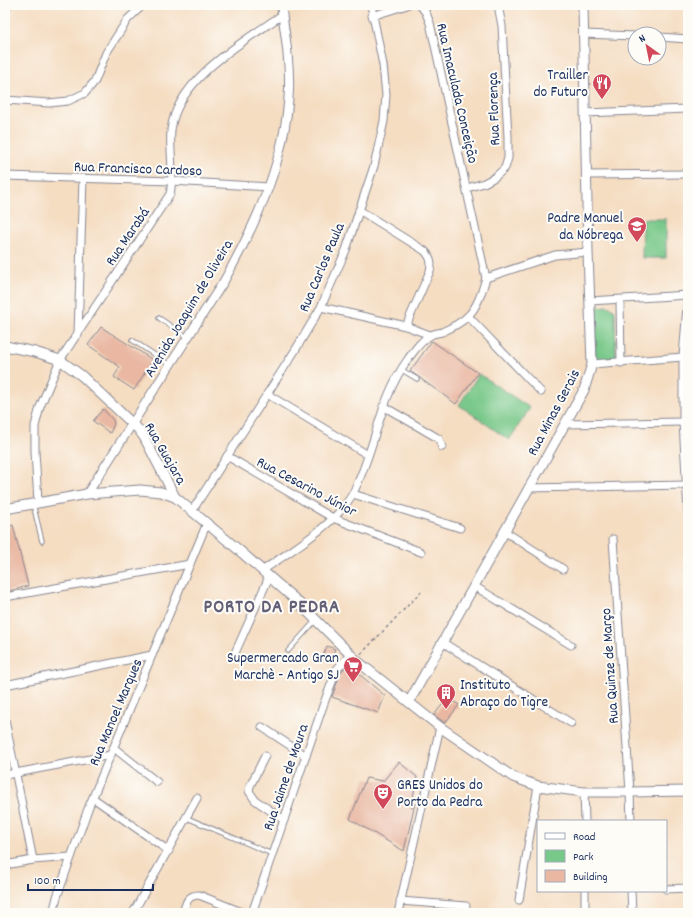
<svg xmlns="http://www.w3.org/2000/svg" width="693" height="918" font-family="Dekko,sans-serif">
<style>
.green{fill:#78c889;stroke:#4a7c74}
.building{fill:#e9b7a2}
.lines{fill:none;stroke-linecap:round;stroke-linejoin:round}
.service-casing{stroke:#888690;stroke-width:5.5}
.minor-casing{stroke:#888690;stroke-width:9}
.tertiary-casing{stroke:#888690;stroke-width:10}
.secondary-casing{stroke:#888690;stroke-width:11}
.path{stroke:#888690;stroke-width:1.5;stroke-dasharray:3 3;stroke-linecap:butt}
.service{stroke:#fff;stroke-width:3.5}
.minor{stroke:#fff;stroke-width:7}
.tertiary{stroke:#fff;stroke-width:8}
.secondary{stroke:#fff;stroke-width:9}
.labels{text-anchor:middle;stroke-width:4;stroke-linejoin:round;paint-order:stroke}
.poi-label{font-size:15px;fill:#1b2f5e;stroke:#fdfcf7;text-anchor:end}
.street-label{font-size:15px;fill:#1b2f5e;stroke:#fdfcf7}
.district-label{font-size:19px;font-weight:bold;letter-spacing:1px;fill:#635f76;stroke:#fdfcf7}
</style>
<rect width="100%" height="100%" fill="#fdfcf7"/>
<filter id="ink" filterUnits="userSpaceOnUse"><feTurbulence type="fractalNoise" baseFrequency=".025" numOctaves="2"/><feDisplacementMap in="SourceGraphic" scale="8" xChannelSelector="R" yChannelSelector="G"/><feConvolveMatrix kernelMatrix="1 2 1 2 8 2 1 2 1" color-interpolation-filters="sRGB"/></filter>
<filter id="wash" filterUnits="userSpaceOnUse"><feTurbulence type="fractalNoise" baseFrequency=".012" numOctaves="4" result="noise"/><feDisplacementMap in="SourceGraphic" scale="16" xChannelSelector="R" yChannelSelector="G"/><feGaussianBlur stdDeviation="0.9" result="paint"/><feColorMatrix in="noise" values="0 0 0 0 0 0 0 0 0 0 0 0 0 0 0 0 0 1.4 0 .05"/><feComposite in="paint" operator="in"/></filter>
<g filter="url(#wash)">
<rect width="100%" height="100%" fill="#f5ddc2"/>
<!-- green -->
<g class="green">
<path d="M643,219H666V258H642Z"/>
<path d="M608,306L614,309L615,312L616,359L596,360L595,356V310L597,307Z"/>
<path d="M479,374L530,408L509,440L459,405Z"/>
</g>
<g id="blocks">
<!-- building -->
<g class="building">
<path d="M101,327L153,360L134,390L114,377L120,367L88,345Z"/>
<path d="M432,341L478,373L456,404L410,371Z"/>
<path d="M103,409L113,420L114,424L110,433L93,421Z"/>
<path d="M13,525L28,586L5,592V528Z"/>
<path d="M327,646L335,649L330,662L322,659Z"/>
<path d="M347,665L352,668L385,696L378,713L332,697L341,672Z"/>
<path d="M446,700L449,703L453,701L459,705L445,723L434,715Z"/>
<path d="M399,762L417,777L411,808L415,803L404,851L350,819L366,778L383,781Z"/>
</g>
</g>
</g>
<g filter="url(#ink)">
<use href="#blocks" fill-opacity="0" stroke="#888690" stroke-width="1"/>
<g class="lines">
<defs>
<g id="service">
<path d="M159,318L187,337"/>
<path d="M132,340L170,365"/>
<path d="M402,370L417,379"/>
<path d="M33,504L42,541"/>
<path d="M288,651L315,621"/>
<path d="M187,818L272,854"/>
</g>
<g id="minor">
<path d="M5,6L8,5"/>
<path d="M372,16L407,5"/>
<path d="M584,34L635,36"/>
<path d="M659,37L688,39"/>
<path d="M5,100L49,103L68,101L85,93L95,81L106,53L128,19L143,5"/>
<path d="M585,113L688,109"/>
<path d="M587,175L688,174"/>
<path d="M5,176L172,181L269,187"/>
<path d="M467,188L484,183L495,177L505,168L508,158V137L502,26L498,5"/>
<path d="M359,210L425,251C431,258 432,262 430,271L406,326"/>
<path d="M486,278L555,255L588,252"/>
<path d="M688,294L683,357V422L688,512"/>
<path d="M620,300L621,363"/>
<path d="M590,301L688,295"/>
<path d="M321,307L406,326L430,335"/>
<path d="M468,316L541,392"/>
<path d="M78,334L83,178"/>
<path d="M592,364L683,357"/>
<path d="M267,394L368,455"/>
<path d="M383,406L436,437L439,439L442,447"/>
<path d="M564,424L683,422"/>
<path d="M227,456L333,518L421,552"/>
<path d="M528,488L688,485"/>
<path d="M353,494L460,528"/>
<path d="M38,502L35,451V426L40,407L60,360L170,194C175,173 169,151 171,130C177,79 243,42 282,15"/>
<path d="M192,511L296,349L321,307L346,250L374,166L384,121L386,95L383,65L371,5"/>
<path d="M504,531L563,569"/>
<path d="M613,539L630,792L631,821"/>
<path d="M262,571C291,550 336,525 353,493C376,449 378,401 408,359C414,351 421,340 431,335C434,333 439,333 442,332C451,328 462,322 468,316C478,306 482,291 486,278L430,23L426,13L420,5"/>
<path d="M474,586L571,645"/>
<path d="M5,597L190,564"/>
<path d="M442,642L571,723"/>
<path d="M235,653L269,577"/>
<path d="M5,685L152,655"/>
<path d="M5,720L33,860"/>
<path d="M262,727L306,756"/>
<path d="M114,748L157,782"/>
<path d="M265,756L250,786L249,791L255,800L284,820"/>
<path d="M5,775L111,755"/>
<path d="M584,792L585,821"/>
<path d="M93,798L169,851"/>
<path d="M5,865L33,860L71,857"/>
<path d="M666,889L688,888"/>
<path d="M585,891V906"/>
<path d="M631,891L632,913"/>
<path d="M519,900L538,786"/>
<path d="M400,901L466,906"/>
<path d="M53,913L57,897L88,809L207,523"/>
<path d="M133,913L197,798"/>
<path d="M183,913C186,903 187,895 199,895L244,913"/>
<path d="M252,913L324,703L337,669L350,655"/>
<path d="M398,913L440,727"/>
</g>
<path id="tertiary" d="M87,494L224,281C257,222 286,159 289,90C290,62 285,33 281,5"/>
<g id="secondary">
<path d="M5,346L35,352L60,360L82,376L138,429L144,437L175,497"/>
<path d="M5,509L87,494L140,490L161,492L175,497L240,551L297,601L356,660L440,727L513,777L538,786L584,792H630L688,791"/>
<path d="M409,702L584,390L592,364L588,252L583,5"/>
</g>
</defs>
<!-- service casing -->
<use href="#service" class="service-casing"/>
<!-- minor casing -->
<use href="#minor" class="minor-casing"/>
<!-- tertiary casing -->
<use href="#tertiary" class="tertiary-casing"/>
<!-- secondary casing -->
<use href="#secondary" class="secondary-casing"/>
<!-- path -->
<path class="path" d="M361,654L421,592"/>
<!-- service -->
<use href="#service" class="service"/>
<!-- minor -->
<use href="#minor" class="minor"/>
<!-- tertiary -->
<use href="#tertiary" class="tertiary"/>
<!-- secondary -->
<use href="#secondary" class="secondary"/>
</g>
</g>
<!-- icons -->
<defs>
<symbol id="restaurant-pin" viewBox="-11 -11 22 30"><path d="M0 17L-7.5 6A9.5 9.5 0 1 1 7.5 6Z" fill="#d1495b" stroke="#fdfcf7"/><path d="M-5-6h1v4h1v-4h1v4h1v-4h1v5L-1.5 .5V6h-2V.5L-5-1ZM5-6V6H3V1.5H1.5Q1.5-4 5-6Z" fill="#fff"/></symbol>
<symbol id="school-pin" viewBox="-11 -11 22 30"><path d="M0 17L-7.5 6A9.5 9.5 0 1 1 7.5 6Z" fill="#d1495b" stroke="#fdfcf7"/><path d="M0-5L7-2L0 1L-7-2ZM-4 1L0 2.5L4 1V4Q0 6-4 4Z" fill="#fff"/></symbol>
<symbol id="supermarket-pin" viewBox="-11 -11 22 30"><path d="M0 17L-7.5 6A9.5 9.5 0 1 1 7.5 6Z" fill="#d1495b" stroke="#fdfcf7"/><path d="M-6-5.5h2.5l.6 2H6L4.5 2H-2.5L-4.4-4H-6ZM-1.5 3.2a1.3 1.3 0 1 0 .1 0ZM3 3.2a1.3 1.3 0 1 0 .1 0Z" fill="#fff"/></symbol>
<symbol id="building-pin" viewBox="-11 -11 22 30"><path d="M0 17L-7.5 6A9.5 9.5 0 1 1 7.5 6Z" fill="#d1495b" stroke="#fdfcf7"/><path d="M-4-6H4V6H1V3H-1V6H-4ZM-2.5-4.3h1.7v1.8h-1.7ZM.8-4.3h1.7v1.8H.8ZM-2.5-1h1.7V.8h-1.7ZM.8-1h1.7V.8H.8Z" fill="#fff"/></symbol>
<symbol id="theatre-pin" viewBox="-11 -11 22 30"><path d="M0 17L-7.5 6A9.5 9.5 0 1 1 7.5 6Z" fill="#d1495b" stroke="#fdfcf7"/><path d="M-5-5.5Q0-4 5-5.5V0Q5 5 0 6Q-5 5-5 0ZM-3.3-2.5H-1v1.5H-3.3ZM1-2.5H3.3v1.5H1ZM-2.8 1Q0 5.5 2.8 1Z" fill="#fff"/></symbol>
</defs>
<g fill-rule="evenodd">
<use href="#restaurant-pin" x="591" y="72" width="22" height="30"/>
<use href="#school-pin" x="626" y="215" width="22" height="30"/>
<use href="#supermarket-pin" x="342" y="655" width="22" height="30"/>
<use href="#building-pin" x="435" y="682" width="22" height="30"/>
<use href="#theatre-pin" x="372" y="782" width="22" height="30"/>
</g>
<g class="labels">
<!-- poi labels -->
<g class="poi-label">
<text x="588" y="79">Trailler<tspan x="588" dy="17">do Futuro</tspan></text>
<text x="623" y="222">Padre Manuel<tspan x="623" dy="17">da Nóbrega</tspan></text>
<text x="339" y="662">Supermercado Gran<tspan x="339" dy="17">Marchè - Antigo SJ</tspan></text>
<text x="460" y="689" text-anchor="start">Instituto<tspan x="460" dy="17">Abraço do Tigre</tspan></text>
<text x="397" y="789" text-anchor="start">GRES Unidos do<tspan x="397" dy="17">Porto da Pedra</tspan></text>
</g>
<!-- street labels -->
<g class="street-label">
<text transform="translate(458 93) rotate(77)" y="5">Rua Imaculada Conceição</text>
<text transform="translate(493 109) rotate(-92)" y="5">Rua Florença</text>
<text transform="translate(138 168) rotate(2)" y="5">Rua Francisco Cardoso</text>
<text transform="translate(127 236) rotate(-56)" y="5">Rua Marabá</text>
<text transform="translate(321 267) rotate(-67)" y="5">Rua Carlos Paula</text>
<text transform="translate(188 308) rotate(-59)" y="5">Avenida Joaquim de Oliveira</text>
<text transform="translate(553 412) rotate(-62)" y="5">Rua Minas Gerais</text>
<text transform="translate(166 453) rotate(60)" y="5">Rua Guajara</text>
<text transform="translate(307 486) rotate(28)" y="5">Rua Cesarino Júnior</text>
<text transform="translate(609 666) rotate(-94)" y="5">Rua Quinze de Março</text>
<text transform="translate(115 712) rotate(-67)" y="5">Rua Manoel Marques</text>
<text transform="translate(285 777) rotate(-71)" y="5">Rua Jaime de Moura</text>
</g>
<!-- district labels -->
<g class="district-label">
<text x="272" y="612">PORTO DA PEDRA</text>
</g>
</g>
<!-- margin -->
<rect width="693" height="918" fill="none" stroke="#fdfcf7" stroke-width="20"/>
<!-- legend -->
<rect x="537" y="820" width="130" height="72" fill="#fdfcf7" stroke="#a3aaba"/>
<rect x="545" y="833" width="20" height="6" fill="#ffffff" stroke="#a3aaba"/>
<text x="573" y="840" font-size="12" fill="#1b2f5e">Road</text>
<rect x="545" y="850" width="20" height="12" fill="#78c889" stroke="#a3aaba"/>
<text x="573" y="860" font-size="12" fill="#1b2f5e">Park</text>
<rect x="545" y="870" width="20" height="12" fill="#e9b7a2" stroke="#a3aaba"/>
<text x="573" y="880" font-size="12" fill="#1b2f5e">Building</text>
<!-- north arrow -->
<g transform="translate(647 46) rotate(327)"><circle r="19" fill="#fdfcf7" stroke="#a3aaba"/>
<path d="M0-3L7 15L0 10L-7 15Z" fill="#d1495b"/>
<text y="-6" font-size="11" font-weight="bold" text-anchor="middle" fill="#1b2f5e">N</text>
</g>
<!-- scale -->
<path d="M28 884v6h125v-6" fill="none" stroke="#1b2f5e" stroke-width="2"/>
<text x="34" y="884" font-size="12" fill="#1b2f5e" stroke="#fdfcf7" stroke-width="3" paint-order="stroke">100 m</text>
</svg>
